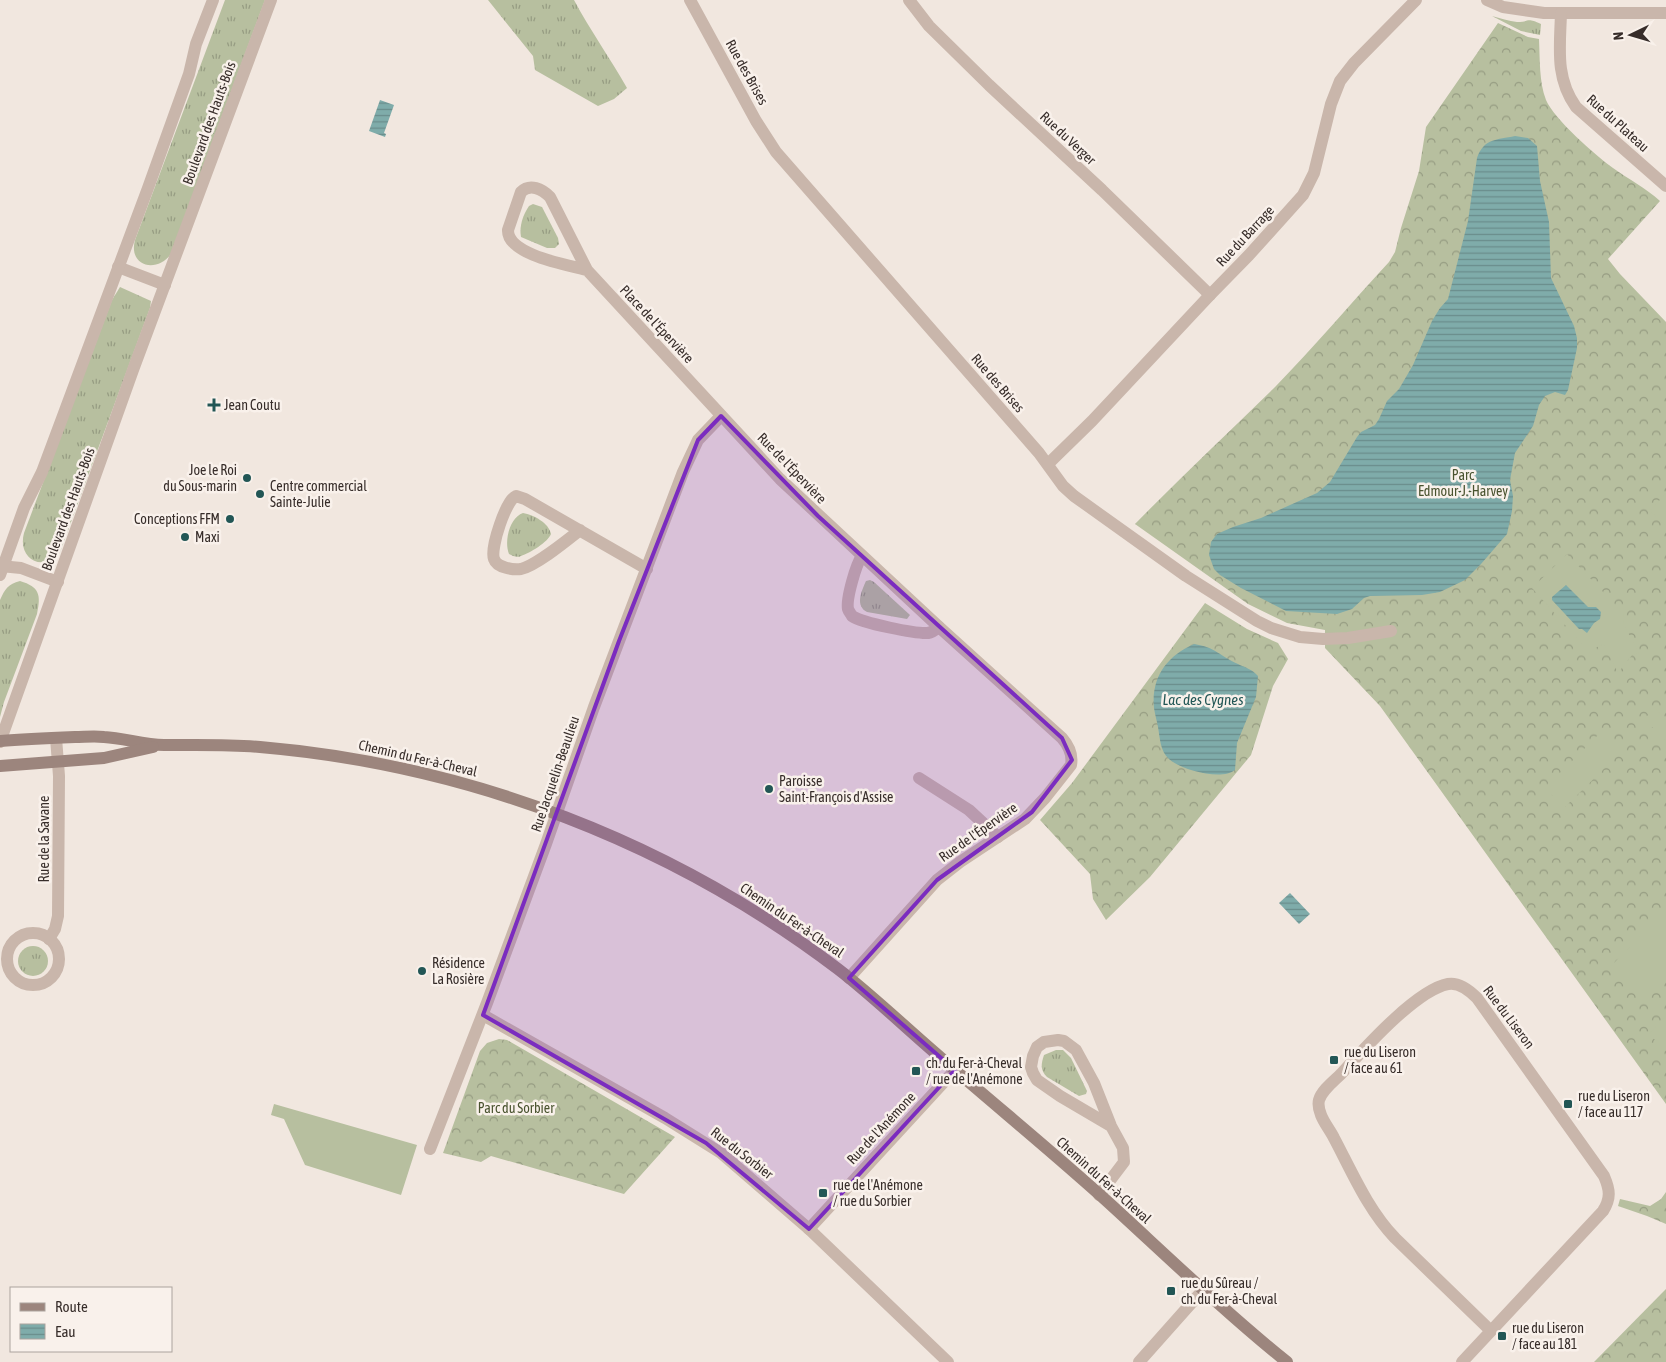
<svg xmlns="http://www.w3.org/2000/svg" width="1666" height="1362" font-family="'Asap Condensed',sans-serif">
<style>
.grass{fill:url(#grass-tufts)}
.forest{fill:url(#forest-crowns)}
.garden{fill:#b7bf9f}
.water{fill:url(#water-rules)}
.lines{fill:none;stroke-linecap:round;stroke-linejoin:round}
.street{stroke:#c9b6ab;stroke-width:12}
.secondary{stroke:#9c857d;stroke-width:12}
.marked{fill:#7b2cbf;fill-opacity:0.2;stroke:#7b2cbf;stroke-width:4;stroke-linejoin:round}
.poi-dot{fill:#225655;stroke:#f9f1eb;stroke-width:2}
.labels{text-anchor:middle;stroke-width:5;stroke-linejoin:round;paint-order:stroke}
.street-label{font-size:14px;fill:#372d2a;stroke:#f9f1eb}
.poi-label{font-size:14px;fill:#372d2a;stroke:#f9f1eb;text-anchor:start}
.park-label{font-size:14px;fill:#49532f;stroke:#f9f1eb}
.water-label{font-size:15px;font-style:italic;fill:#225655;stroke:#f9f1eb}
</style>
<defs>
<pattern id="grass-tufts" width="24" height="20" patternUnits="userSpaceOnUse" patternTransform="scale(1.25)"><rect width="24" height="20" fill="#b7bf9f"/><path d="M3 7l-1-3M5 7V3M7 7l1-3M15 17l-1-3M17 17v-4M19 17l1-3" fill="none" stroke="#969c82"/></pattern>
<pattern id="forest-crowns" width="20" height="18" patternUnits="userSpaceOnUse" patternTransform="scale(1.25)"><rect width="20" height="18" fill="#b7bf9f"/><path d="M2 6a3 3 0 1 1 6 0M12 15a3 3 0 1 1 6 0" fill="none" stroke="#969c82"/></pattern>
<pattern id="water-rules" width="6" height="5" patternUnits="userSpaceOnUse" patternTransform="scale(1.25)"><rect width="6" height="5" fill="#7facaa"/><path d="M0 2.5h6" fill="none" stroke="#698c8b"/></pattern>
</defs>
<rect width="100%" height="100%" fill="#f1e7df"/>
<!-- grass -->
<g class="grass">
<path d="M225,0H265L171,254C156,274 128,266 135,240Z"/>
<path d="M488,0H574C590,30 610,58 627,88L614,99L598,106L535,70L533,56Z"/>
<path d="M1492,16C1500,18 1509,21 1517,22C1530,22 1526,17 1541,24L1540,35L1521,31Z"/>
<path d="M533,204L542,207L558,238L559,244L555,248H547L521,237C519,226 523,215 529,206Z"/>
<path d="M120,287L151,301L150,308L60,552C43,573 17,559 24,533L112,300Z"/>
<path d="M523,513C534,515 549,523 551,534C548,542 530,553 521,556C517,558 513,556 509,554C504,542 509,518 523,513Z"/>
<path d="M870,580L874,582L910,615L907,619L867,612C855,606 861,592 866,581Z"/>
<path d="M20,581C40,587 41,595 37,614L4,702L0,717V600C5,589 8,584 20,581Z"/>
<circle cx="33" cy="961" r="15"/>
<path d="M1056,1050H1063L1071,1058L1087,1091L1086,1094L1079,1096L1047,1077C1040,1070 1041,1064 1044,1055Z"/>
</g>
<!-- forest -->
<g class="forest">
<path d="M1498,23L1528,37L1539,39C1540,59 1539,82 1546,100C1554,119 1595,155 1613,168C1628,179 1646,188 1660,201L1608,259L1620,274L1666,322V1104L1380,706L1325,648V630L1287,623L1248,604L1135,524C1181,477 1229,432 1276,386C1315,346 1351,303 1389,262L1395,252L1401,228L1419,171L1426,127Z"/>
<path d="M1205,603L1247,629L1278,643L1288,659L1273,686L1251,755L1150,877L1106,920L1093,899L1090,874L1040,820L1072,783Z"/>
<path d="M499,1039L507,1040L675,1137L624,1194L491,1156L481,1162L443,1153L480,1051L487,1043Z"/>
<path d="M1666,1192V1224L1647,1216L1618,1206L1620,1199L1650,1206L1661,1199Z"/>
<path d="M1666,1289V1362H1594L1663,1292Z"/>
</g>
<!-- garden -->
<g class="garden">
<path d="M1666,493V526L1650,511Z"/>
<path d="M1567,554L1624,614L1623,623L1639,653L1632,655L1618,673L1604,644L1595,648L1590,653L1532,588Z"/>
<path d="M1655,708L1666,720V741L1644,719Z"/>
<path d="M1600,733L1620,753L1564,808L1545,788Z"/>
<path d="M1666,909V978L1645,999L1611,966Z"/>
<path d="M1666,1016V1051L1649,1034Z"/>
<path d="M274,1104L417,1145L401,1195L305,1165L284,1119L271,1115Z"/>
</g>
<!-- water -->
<g class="water">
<path d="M380,100L394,105L384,133L386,134L385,137L369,131Z"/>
<path d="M1515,136L1528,138L1537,146L1540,181L1549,222L1551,278L1574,326L1577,338V348L1568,390L1565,395L1555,392L1545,396L1539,405L1533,426L1515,453L1510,480L1513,496L1512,511L1507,534L1481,564L1465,580L1440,592L1422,595L1370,596L1364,598L1352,609L1337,614L1286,611L1241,588L1220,575L1214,569L1209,555L1211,542L1217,534L1233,527L1261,518L1317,493L1330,482L1357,437L1361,432L1375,425L1379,419L1387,401L1399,389L1413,365L1432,321L1440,308L1448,299L1468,221L1477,158C1484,138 1497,140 1515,136Z"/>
<path d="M1566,585L1588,607H1596L1601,612L1600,619L1594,623L1587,633L1582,629H1579L1552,600V597Z"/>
<path d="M1194,644C1215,647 1220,656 1238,664C1246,668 1252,669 1258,676L1256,697L1237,743L1235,770C1222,781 1181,770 1169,759C1160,751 1160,738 1158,727C1157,721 1155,715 1154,708C1151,677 1167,656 1194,644Z"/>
<path d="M1290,893L1310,914L1299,924L1279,903Z"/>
</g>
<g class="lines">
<!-- street -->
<g class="street">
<path d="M690,0L756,121L776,152L1039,453L1063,486L1074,496L1186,576L1257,621L1271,628L1300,637L1323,639L1348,638L1391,631"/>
<path d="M909,0L929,26L989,85L1102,190L1210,295"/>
<path d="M1487,0L1503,7L1544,13H1666"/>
<path d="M1561,13C1560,47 1555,78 1576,107L1666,186"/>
<path d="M118,267L165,285"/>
<path d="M587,270C568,265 507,255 508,230L521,192C530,183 542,189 550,197L587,270L780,479L939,627L1062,738C1069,746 1073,754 1071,765L1045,798L1025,819L960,862L937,880L849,978"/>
<path d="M1048,464L1092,421L1210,295L1249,255L1303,195L1314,173L1331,104L1340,81L1354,63L1416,0"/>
<path d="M580,530C566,541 537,565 521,569C514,570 497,568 494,559C490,548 506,500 516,496L525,499L647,569"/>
<path d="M862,556C856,564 846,599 848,609C849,612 851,614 852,616C862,623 916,634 928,633C933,632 935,630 939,627"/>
<path d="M0,566L21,568L58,582"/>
<path d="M0,575L24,508L42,472L148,188L189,74L196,44L213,0"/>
<path d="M0,742L133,370L271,0"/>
<path d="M919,778L969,810L998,837"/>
<circle cx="33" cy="959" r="26"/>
<path d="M49,939L55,929L58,916L59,776L56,738"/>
<path d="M483,1015L665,1118L721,1153L809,1229L948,1362"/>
<path d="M430,1149L487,1003L546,844L594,707L683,472L698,440L721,416"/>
<path d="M1099,1195L1124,1162L1123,1148L1111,1126L1094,1083L1076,1050L1064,1041L1058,1040L1044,1042L1037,1047L1033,1056L1031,1067L1033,1073L1037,1080L1060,1096L1111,1126"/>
<path d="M809,1229L955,1070"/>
<path d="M1139,1362L1203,1290"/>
<path d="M1462,1362L1603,1211C1611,1198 1610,1190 1604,1176L1477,998C1469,990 1459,982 1448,984C1416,990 1363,1050 1341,1074C1334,1081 1322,1090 1319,1100C1318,1104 1319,1110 1321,1115C1324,1123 1330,1130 1334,1138C1352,1172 1368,1210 1395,1238L1490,1330"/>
</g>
<!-- secondary -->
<g class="secondary">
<path d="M0,741C25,739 50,738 75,737C84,737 95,736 104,737C124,738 144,745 164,745C196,745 228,744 260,747C470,765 671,842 838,969C873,996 906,1028 940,1057C996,1106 1054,1153 1109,1203C1168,1257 1225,1312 1287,1362"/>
<path d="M0,766L104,758L153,747"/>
</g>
</g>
<!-- marked area -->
<path class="marked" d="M721,416L818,516L1062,738L1072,760L1032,812L937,880L849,978L955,1070L809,1229L706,1143L483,1015L619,641L698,440Z"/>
<!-- markers -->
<g class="poi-dot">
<path d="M211.5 397.5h5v5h5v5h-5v5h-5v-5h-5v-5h5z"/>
<circle cx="247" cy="478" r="5"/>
<circle cx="260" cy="494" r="5"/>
<circle cx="230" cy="519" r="5"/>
<circle cx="185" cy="537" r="5"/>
<circle cx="769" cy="789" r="5"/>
<circle cx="422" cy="971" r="5"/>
<rect x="1329" y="1055" width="10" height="10" rx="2.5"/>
<rect x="911" y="1066" width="10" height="10" rx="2.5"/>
<rect x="1563" y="1099" width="10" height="10" rx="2.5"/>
<rect x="818" y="1188" width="10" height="10" rx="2.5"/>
<rect x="1166" y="1286" width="10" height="10" rx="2.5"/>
<rect x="1497" y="1331" width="10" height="10" rx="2.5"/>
</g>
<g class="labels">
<!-- street labels -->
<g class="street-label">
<text transform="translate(747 72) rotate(61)" y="5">Rue des Brises</text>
<text transform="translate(209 123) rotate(-70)" y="5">Boulevard des Hauts-Bois</text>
<text transform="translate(1618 123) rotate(42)" y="5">Rue du Plateau</text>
<text transform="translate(1068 138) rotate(43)" y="5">Rue du Verger</text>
<text transform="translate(1245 236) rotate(-47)" y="5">Rue du Barrage</text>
<text transform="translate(657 324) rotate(47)" y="5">Place de l'Épervière</text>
<text transform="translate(998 383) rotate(49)" y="5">Rue des Brises</text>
<text transform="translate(792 468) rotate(46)" y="5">Rue de l'Épervière</text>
<text transform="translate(68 509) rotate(-70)" y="5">Boulevard des Hauts-Bois</text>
<text transform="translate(418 758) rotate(13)" y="5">Chemin du Fer-à-Cheval</text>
<text transform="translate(555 774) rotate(-71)" y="5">Rue Jacquelin-Beaulieu</text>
<text transform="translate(978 832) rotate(-35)" y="5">Rue de l'Épervière</text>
<text transform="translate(44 839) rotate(-90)" y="5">Rue de la Savane</text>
<text transform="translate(792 920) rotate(34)" y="5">Chemin du Fer-à-Cheval</text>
<text transform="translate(1509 1017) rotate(53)" y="5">Rue du Liseron</text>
<text transform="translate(881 1128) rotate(-47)" y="5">Rue de l'Anémone</text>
<text transform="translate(742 1153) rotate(38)" y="5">Rue du Sorbier</text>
<text transform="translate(1104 1180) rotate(42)" y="5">Chemin du Fer-à-Cheval</text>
</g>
<!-- poi labels -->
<g class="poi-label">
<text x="224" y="410">Jean Coutu</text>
<text x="237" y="475" text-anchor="end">Joe le Roi<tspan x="237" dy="16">du Sous-marin</tspan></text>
<text x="270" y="491">Centre commercial<tspan x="270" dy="16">Sainte-Julie</tspan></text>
<text x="220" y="524" text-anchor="end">Conceptions FFM</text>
<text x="195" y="542">Maxi</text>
<text x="779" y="786">Paroisse<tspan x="779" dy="16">Saint-François d'Assise</tspan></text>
<text x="432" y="968">Résidence<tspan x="432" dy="16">La Rosière</tspan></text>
<text x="1344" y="1057">rue du Liseron<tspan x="1344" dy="16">/ face au 61</tspan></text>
<text x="926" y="1068">ch. du Fer-à-Cheval<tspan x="926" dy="16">/ rue de l'Anémone</tspan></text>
<text x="1578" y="1101">rue du Liseron<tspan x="1578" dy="16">/ face au 117</tspan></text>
<text x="833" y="1190">rue de l'Anémone<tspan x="833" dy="16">/ rue du Sorbier</tspan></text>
<text x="1181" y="1288">rue du Sûreau /<tspan x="1181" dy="16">ch. du Fer-à-Cheval</tspan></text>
<text x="1512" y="1333">rue du Liseron<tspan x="1512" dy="16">/ face au 181</tspan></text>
</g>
<!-- park labels -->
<g class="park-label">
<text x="1463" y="480">Parc<tspan x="1463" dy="16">Edmour-J.-Harvey</tspan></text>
<text x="516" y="1113">Parc du Sorbier</text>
</g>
<!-- water labels -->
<g class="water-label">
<text x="1203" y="705">Lac des Cygnes</text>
</g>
</g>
<!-- legend -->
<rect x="10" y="1287" width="162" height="65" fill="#f9f1eb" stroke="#aba39e"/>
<rect x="20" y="1303" width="25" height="8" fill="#9c857d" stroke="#aba39e"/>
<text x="55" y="1312" font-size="15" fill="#372d2a">Route</text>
<rect x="20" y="1324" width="25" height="15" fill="url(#water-rules)" stroke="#aba39e"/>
<text x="55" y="1337" font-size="15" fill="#372d2a">Eau</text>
<!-- north arrow -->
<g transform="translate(1631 35) rotate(265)" stroke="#f9f1eb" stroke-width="4" paint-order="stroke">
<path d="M0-4L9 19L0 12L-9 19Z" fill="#372d2a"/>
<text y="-8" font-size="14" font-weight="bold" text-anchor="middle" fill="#372d2a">N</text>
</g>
</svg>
